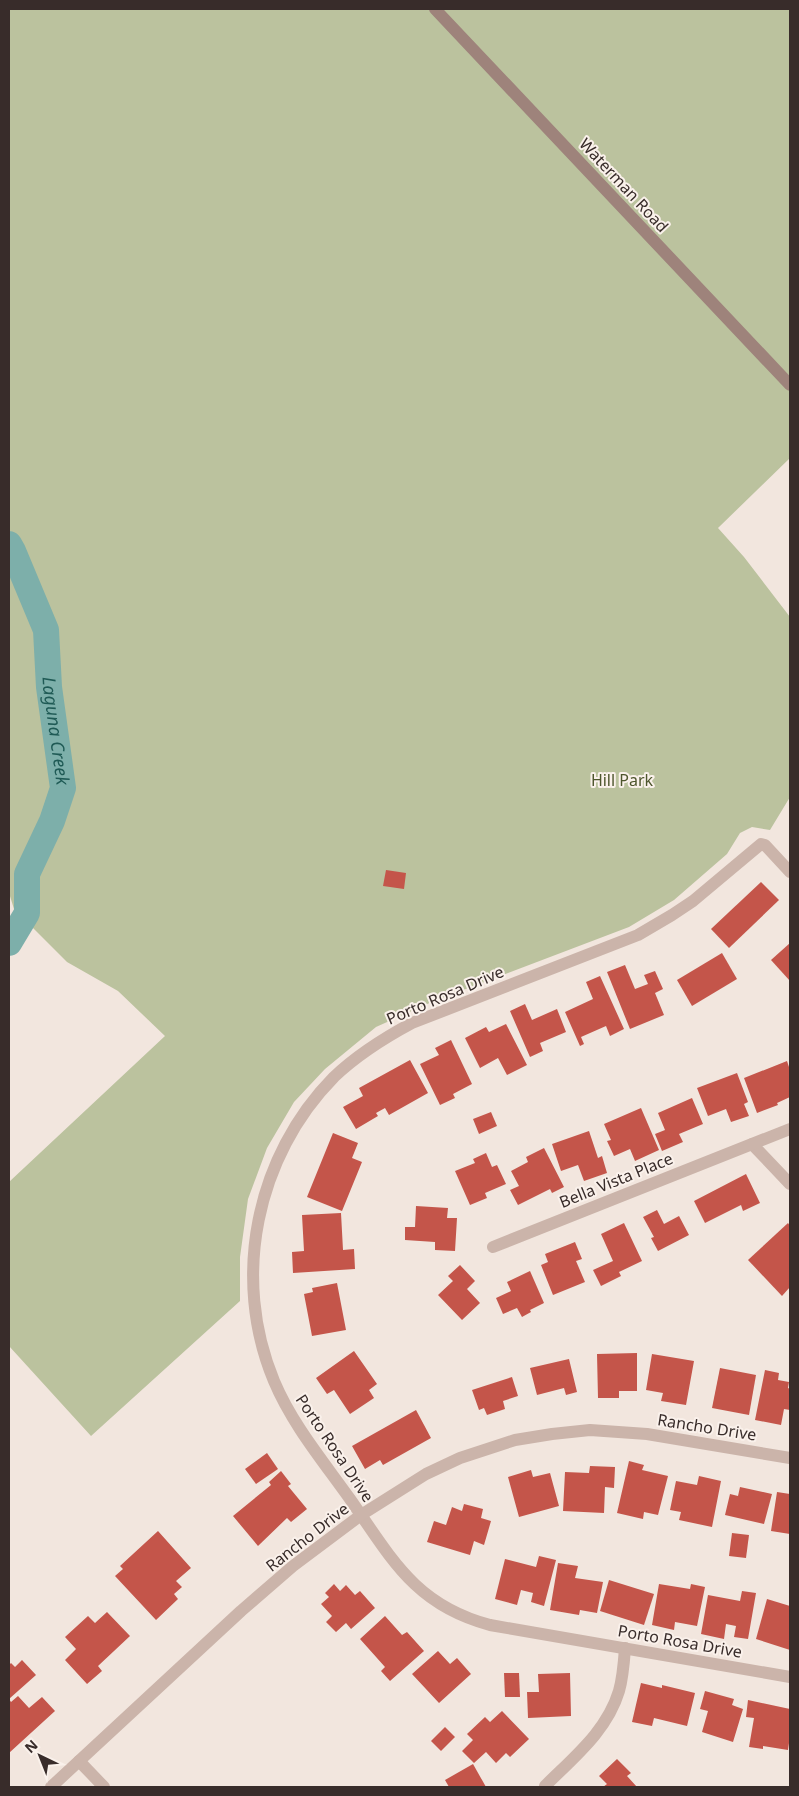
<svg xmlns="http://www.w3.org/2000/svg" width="799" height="1796" font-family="'Noto Sans',sans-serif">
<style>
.green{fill:#bbc29e}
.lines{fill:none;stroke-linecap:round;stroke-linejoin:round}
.river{stroke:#7dafaa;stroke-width:26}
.building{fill:#c4554a}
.minor{stroke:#cbb4aa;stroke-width:12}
.secondary{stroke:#9e837b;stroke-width:12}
.labels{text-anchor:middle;stroke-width:4;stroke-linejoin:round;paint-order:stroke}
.street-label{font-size:16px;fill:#382c2a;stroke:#faf1eb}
.park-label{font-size:16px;fill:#4e562d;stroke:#faf1eb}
.water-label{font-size:18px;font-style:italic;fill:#1f5a55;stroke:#faf1eb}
</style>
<rect width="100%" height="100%" fill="#f2e6de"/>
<!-- green -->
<path class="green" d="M9,9H790V458L718,528L744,557L790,617V797L770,830L752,827L740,833L727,854L674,900L629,927L434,1001L376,1027L325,1069L294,1102L267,1148L248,1199L240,1257V1301L91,1436L9,1346V1182L165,1036L118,991L67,962L14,909L9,893Z"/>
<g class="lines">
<!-- river -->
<path class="river" id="s1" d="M9,544L13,551L46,630L49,687L63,788L52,821L27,874V913L9,943"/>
</g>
<!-- building -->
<g class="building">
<path d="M386,870L406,873L404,889L383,886Z"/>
<path d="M761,882L779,900L729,948L711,929Z"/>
<path d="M790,943V981L771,960Z"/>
<path d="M722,953L737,979L692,1006L677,980Z"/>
<path d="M625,965L635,989L648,984L644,975L655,971L663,989L655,993L664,1015L630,1029L607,972Z"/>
<path d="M600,976L624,1029L610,1036L606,1026L581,1037L584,1044L580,1046L565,1012L593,999L586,982Z"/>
<path d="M525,1004L532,1020L557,1009L566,1032L540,1043L543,1051L530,1057L510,1011Z"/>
<path d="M506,1024L527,1065L507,1075L498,1058L480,1068L465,1038L486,1027L489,1032Z"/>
<path d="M451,1040L472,1084L453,1094L455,1098L440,1105L420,1064L439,1055L435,1048Z"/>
<path d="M410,1060L428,1093L389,1115L385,1108L376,1113L378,1116L356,1129L343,1107L363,1096L359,1088Z"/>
<path d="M787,1061L790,1070V1097L777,1103L778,1105L757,1113L744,1078Z"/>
<path d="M737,1073L748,1102L744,1104L749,1116L731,1122L726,1109L708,1116L697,1088Z"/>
<path d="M692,1098L703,1124L679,1134L683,1142L662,1151L655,1134L665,1130L658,1113Z"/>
<path d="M641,1108L659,1150L635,1161L630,1149L614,1156L607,1141L611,1140L604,1124Z"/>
<path d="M491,1112L497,1126L479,1134L473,1119Z"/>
<path d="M589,1131L598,1158L602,1156L607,1173L584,1181L578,1165L561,1171L552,1144Z"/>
<path d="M333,1133L358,1143L352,1158L362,1162L342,1211L307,1197Z"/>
<path d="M544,1148L564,1187L552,1193L550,1189L518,1205L510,1190L519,1186L511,1171L528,1162L526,1157Z"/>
<path d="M486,1153L492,1167L497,1165L506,1184L485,1193L487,1198L470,1205L455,1171L475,1163L473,1159Z"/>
<path d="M746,1174L760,1203L743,1211L741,1205L705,1223L694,1201Z"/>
<path d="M416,1206L448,1208L447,1218H457L455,1251L435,1250V1242L405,1240V1227H415Z"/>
<path d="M657,1210L664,1224L679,1216L689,1235L658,1251L651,1238L654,1237L643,1217Z"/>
<path d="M341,1213L343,1250L354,1249L355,1269L293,1273L292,1252L304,1251L302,1215Z"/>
<path d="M624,1223L642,1261L619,1272L621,1276L601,1286L593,1270L613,1261L601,1234Z"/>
<path d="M788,1223L790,1226V1287L782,1296L748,1260Z"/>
<path d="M575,1242L582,1259L576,1261L585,1282L553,1295L541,1265L548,1262L545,1254Z"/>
<path d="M460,1265L475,1281L467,1289L480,1303L462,1320L438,1295L453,1281L448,1276Z"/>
<path d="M530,1271L544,1303L530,1310L531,1312L522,1317L517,1308L503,1314L496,1298L511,1291L507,1282Z"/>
<path d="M337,1283L346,1330L312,1336L304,1294L313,1292L312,1288Z"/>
<path d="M354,1351L377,1384L369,1390L374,1398L350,1414L334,1390L327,1394L316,1378Z"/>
<path d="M637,1353V1391H619V1398H598L597,1354Z"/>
<path d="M652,1354L694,1361L686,1405L661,1401L663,1393L646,1390Z"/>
<path d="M569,1359L577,1392L566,1395L564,1388L537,1395L530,1368Z"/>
<path d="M720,1368L756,1375L749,1415L712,1408Z"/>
<path d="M765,1370L779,1373L778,1380L789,1382L788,1388L790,1389V1410L784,1409L781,1425L755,1420Z"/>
<path d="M512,1377L518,1396L503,1401L505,1409L487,1415L484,1408L479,1410L472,1390Z"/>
<path d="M416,1410L431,1438L383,1465L380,1460L365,1469L352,1446Z"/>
<path d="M267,1453L278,1469L256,1484L245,1469Z"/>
<path d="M629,1461L644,1465L642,1470L668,1476L658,1515L644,1512L643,1519L617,1513Z"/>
<path d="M590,1466L615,1467L614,1488L605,1487L604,1513L563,1511L565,1472L589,1473Z"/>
<path d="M531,1470L533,1477L550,1473L559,1506L519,1517L508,1477Z"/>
<path d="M281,1471L291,1484L288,1486L307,1509L291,1522L287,1518L258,1546L233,1516L271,1485L269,1482Z"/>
<path d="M699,1476L721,1481L712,1527L679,1520L681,1512L670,1510L676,1481L697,1485Z"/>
<path d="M740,1487L772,1494L764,1524L725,1515L730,1494L738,1496Z"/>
<path d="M777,1492L790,1494V1534L771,1531Z"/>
<path d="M464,1504L483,1509L481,1518L491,1521L484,1545L474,1541L470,1555L427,1542L434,1521L446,1525L452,1507L462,1511Z"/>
<path d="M158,1531L191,1568L176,1581L182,1587L174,1594L178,1599L156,1620L115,1576L123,1569L120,1566Z"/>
<path d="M732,1533L749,1535L746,1558L729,1556Z"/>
<path d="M539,1556L556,1560L544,1606L531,1602L533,1593L521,1590L517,1605L495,1599L505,1559L536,1567Z"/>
<path d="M558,1563L578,1566L575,1578L603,1582L597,1613L580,1610L579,1615L550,1610Z"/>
<path d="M609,1580L654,1594L644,1625L600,1611Z"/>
<path d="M334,1584L340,1591L346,1585L355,1595L360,1591L375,1608L351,1629L346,1623L336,1632L326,1622L332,1616L321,1604L329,1597L325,1593Z"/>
<path d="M659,1584L690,1589L691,1584L705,1587L697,1626L675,1622L674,1630L652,1625Z"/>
<path d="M742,1591L756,1593L748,1639L734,1637L736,1626L726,1624L724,1639L701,1634L708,1595L740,1601Z"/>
<path d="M767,1599L790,1606V1650L756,1639Z"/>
<path d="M107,1612L130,1636L98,1666L102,1671L87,1684L65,1660L76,1649L65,1637L88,1616L95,1623Z"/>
<path d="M385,1616L402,1635L407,1632L424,1651L390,1681L381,1671L385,1667L360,1639Z"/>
<path d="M438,1651L450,1664L457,1658L471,1674L439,1703L412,1674Z"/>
<path d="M22,1660L36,1675L9,1699L11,1702L18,1696L29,1708L42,1697L55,1711L9,1753V1665L11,1663L15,1667Z"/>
<path d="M504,1673H519L520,1697H505Z"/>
<path d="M570,1673L571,1716L528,1718L527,1692H539L538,1674Z"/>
<path d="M641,1683L662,1688V1685L695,1693L687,1726L654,1718L652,1726L632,1722Z"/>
<path d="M705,1691L734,1699L732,1705L743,1709L733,1742L702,1732L708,1711L700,1709Z"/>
<path d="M748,1700L790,1709V1736L788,1750L763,1746V1749L749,1747L754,1718L746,1717Z"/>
<path d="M502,1711L529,1739L510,1757L506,1753L496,1763L486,1752L474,1763L462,1751L473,1740L467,1734L485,1717L490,1722Z"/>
<path d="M445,1727L455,1737L441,1751L431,1741Z"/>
<path d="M617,1759L631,1773L627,1776L637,1787H603L607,1784L599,1776Z"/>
<path d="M473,1764L486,1787H449L445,1780Z"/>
</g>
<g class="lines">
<!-- minor -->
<g class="minor">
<path d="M790,872L765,845L761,844L693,901L672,915L638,935L412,1023C384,1038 357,1055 334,1077C256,1156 231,1278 274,1381C292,1424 323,1461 350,1499C392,1559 415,1605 490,1625L790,1677"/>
<path d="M752,1144L790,1184"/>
<path d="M493,1247L790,1129"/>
<path d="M79,1761L104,1787"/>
<path d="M545,1786C574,1757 607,1731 619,1691C623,1677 624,1662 625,1648"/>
<path d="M51,1787L241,1611L293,1566L361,1515L426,1474L460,1458L515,1440L552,1434L590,1430L647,1434L790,1458"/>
</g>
<!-- secondary -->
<path class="secondary" d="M435,9L790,385"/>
</g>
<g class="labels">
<!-- street labels -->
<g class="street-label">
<text transform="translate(624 185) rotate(47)" y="6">Waterman Road</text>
<text transform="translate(445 995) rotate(-23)" y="6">Porto Rosa Drive</text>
<text transform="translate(616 1180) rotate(-22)" y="6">Bella Vista Place</text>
<text transform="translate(707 1427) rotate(9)" y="6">Rancho Drive</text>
<text transform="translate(335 1448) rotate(56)" y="6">Porto Rosa Drive</text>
<text transform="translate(307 1537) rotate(-38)" y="6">Rancho Drive</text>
<text transform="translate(680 1641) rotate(10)" y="6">Porto Rosa Drive</text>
</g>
<!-- park labels -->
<g class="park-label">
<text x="622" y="786">Hill Park</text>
</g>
<!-- water labels -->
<g class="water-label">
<text dy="6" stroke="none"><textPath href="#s1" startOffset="195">Laguna Creek</textPath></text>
</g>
</g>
<!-- border -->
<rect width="799" height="1796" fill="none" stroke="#382c2a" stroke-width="20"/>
<!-- north arrow -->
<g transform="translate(40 1756) rotate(317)" stroke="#faf1eb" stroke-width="4" paint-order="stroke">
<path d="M0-4L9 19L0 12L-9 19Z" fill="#382c2a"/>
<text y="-8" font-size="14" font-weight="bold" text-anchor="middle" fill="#382c2a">N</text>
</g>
</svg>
